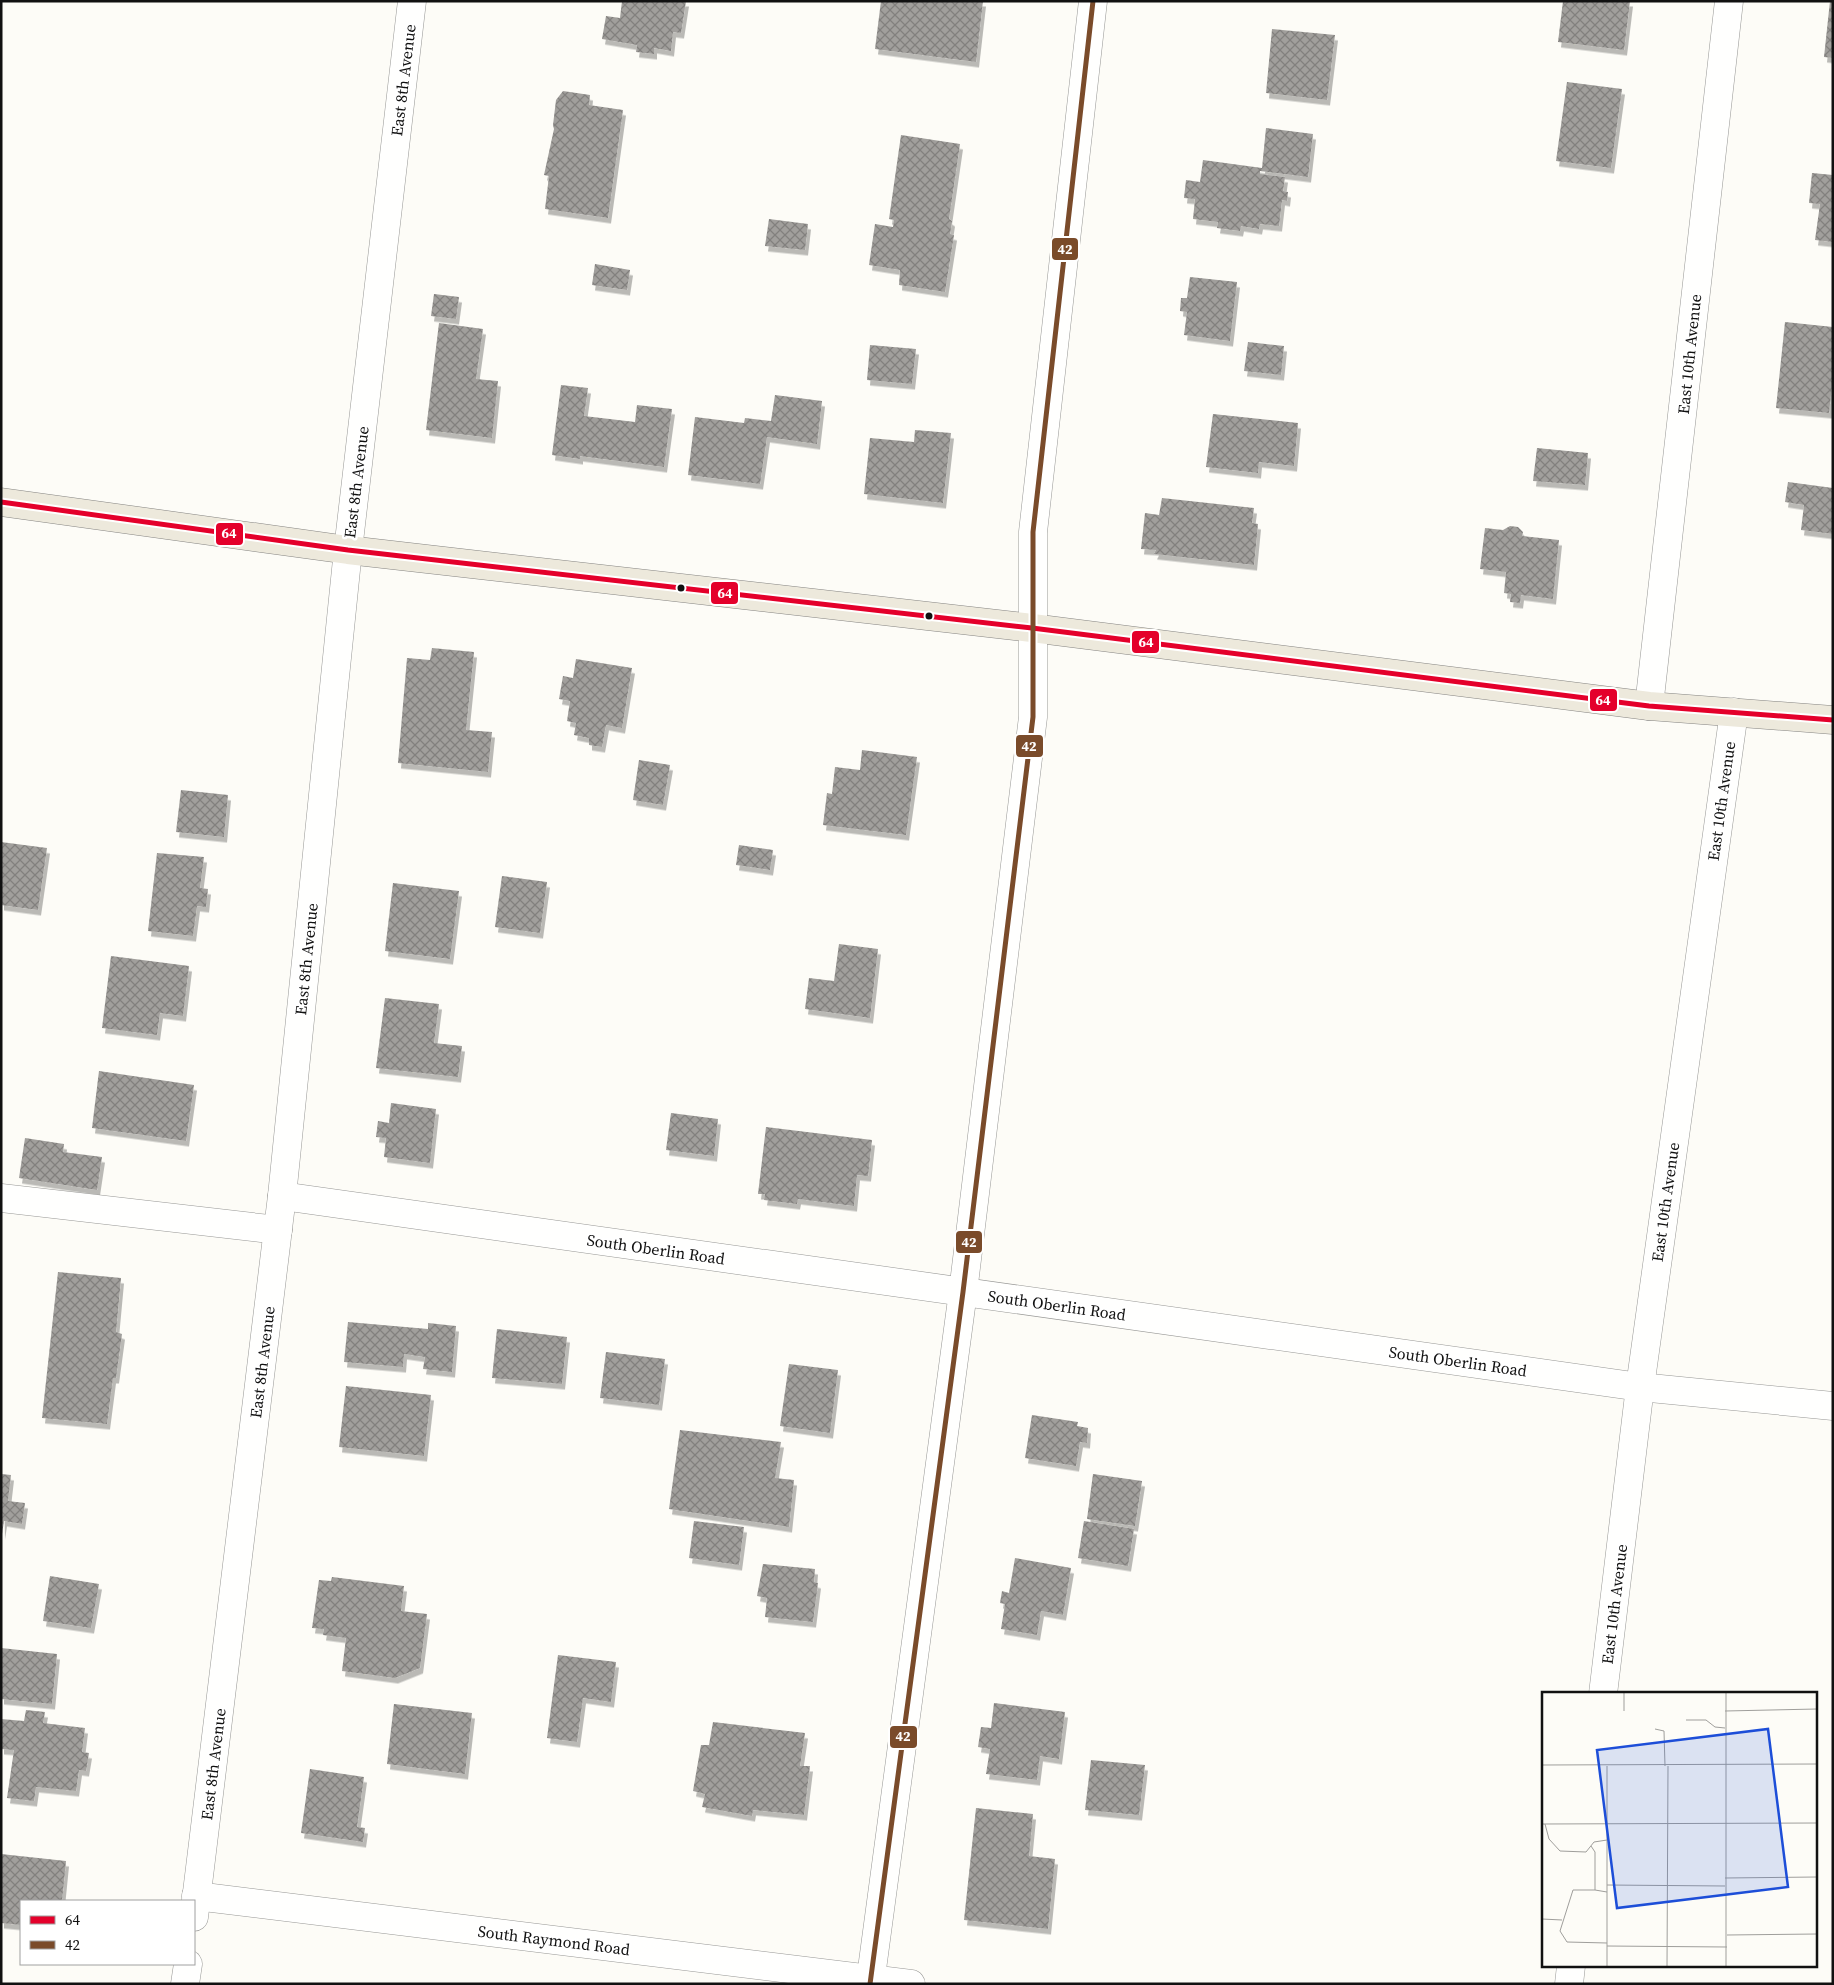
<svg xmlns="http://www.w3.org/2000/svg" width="1834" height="1985" font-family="'Source Serif 4',serif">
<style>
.building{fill:url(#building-cross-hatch);filter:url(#shadow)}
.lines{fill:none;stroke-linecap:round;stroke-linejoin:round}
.minor-casing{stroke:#979795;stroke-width:29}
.major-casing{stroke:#858482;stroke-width:29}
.minor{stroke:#fffffe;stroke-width:28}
.major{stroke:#ede9dc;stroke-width:28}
.bus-1-casing{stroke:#fff;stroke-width:9}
.bus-2-casing{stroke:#fff;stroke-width:9}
.bus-1{stroke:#e4002b;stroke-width:5}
.bus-2{stroke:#7a4b2a;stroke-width:5}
.bus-dot{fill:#111;stroke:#fff;stroke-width:2}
.labels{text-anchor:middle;stroke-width:5;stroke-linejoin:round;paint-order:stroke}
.street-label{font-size:16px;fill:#111;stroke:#fff}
.inset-road{fill:none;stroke:#9f9e9b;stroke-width:1}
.view{fill:#1d4ed8;fill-opacity:0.15;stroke:#1d4ed8;stroke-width:2.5}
.inset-edge{fill:none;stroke:#111;stroke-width:2.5}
.line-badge{stroke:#fff;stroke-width:2}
.badge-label{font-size:14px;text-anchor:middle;font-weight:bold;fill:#fff}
</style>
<defs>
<pattern id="building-cross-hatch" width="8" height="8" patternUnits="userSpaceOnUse" patternTransform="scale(1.25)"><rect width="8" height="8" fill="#a19f9c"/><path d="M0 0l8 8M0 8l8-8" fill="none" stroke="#82807e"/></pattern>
<filter id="shadow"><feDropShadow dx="3" dy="5.5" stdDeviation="0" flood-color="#0004"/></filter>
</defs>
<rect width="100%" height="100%" fill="#fdfcf7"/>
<!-- building -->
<g class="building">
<path d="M622,1H686L681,33L673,32L671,51L654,48V54L636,52L637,45L602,39L606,16L620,18Z"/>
<path d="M881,1H983L976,62L875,49Z"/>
<path d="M1563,1H1630L1624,50L1558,42Z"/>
<path d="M1830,1H1833V58L1824,57Z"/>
<path d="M1272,29L1335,35L1327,100L1266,93Z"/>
<path d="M1567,82L1622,89L1611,168L1556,161Z"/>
<path d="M563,91L590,95L589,105L623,110L608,218L545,209L549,176L544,175L554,129L553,125L556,100Z"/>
<path d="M1266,128L1313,134L1308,177L1260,171V174L1285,177L1283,191L1288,192L1287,201L1282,200L1279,226L1260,224L1259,229L1241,226L1240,231L1217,228L1218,222L1193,219L1195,199L1184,198L1186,180L1200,182L1203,160L1262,168Z"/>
<path d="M901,135L960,144L949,219L952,221L950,234L954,235L945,292L899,285L900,270L869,265L875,224L893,227L894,220L889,219Z"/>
<path d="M1812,173L1833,175V242L1815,240L1820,204L1809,203Z"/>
<path d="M769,219L808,224L805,250L765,246Z"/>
<path d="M595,264L630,270L627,290L592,285Z"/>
<path d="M1190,277L1237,282L1230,341L1184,335L1187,312L1180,311L1181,298H1187Z"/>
<path d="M434,294L459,297L456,319L431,316Z"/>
<path d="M1785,322L1833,327V377L1829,413L1776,408Z"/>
<path d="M439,323L483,329L476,379L498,381L492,438L426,430Z"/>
<path d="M1248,342L1284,346L1281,375L1244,371Z"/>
<path d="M870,345L916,349L912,384L867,380Z"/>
<path d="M561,385L588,388L584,416L635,422L637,405L672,409L664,467L580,456V459L552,455Z"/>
<path d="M775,395L822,401L817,444L767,437L760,484L688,475L695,417L744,423L745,418L771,421Z"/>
<path d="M1213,414L1298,423L1294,466L1259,462L1258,473L1206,467Z"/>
<path d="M915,430L951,433L943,503L864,494L870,438L914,442Z"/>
<path d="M1537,448L1588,453L1585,485L1533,481Z"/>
<path d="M1788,482L1833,488V534L1801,530L1804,505L1785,502Z"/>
<path d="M1162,498L1254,508L1252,523L1258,524L1254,565L1154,554L1156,550L1141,549L1145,513L1159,515Z"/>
<path d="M1510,526L1518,527L1523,532L1522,536L1559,540L1553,599L1521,595L1520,603L1510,602L1511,594L1504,593L1506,572L1480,569L1485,528L1503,530Z"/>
<path d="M432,648L474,652L466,730L492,732L488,772L398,763L407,658L430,660Z"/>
<path d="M576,659L632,668L622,728L606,725L602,747L589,745V738L574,735L576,723L567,721L570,701L559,699L563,676L573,678Z"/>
<path d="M862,750L917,757L906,835L823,825L827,793L832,794L835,767L860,770Z"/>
<path d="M639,760L670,765L663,805L633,800Z"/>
<path d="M181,790L228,795L224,837L176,832Z"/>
<path d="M1,842L47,848L38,910L1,905Z"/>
<path d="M739,845L773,850L770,870L736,865Z"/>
<path d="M157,853L204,857L200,888L208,889L206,907L197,906L193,936L148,931Z"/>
<path d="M502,876L547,882L540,933L495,927Z"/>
<path d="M393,883L459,891L450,959L385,951Z"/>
<path d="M839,944L878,949L870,1018L805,1009L809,978L834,981Z"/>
<path d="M111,956L189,966L183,1016L160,1013L157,1035L102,1028Z"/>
<path d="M385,998L439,1004L434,1043L462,1046L458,1077L376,1068Z"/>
<path d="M99,1071L194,1085L186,1141L92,1128Z"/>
<path d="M391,1103L436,1109L430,1163L384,1157L386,1138L376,1137L378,1121L389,1123Z"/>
<path d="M671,1113L718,1119L714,1156L666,1150Z"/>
<path d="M766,1127L872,1140L868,1176L857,1175L854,1206L798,1199L797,1204L764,1200L765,1194H758Z"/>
<path d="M25,1138L64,1144L63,1152L102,1157L97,1190L19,1178Z"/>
<path d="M58,1272L121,1278L116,1332L122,1334L116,1378H113L107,1424L42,1418Z"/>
<path d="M348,1322L428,1329V1323L456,1326L452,1372L423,1369L425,1357L404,1354L403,1367L344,1362Z"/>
<path d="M497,1329L567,1337L562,1384L492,1378Z"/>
<path d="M606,1352L665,1359L659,1405L600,1398Z"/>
<path d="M789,1364L838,1370L830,1433L780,1426Z"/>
<path d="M346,1386L431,1395L424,1456L339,1447Z"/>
<path d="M1032,1415L1078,1422L1077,1426L1088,1428L1087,1443L1080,1442L1076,1466L1025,1458Z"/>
<path d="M680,1430L781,1442L775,1478L794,1480L789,1527L669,1509Z"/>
<path d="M1,1474L11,1475L8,1501L25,1503L22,1524L4,1521L2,1534Z"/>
<path d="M1093,1474L1142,1481L1135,1526L1087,1519Z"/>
<path d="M694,1521L744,1527L739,1565L689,1558Z"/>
<path d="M1084,1521L1134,1529L1128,1566L1078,1558Z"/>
<path d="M1015,1558L1071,1568L1063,1615L1041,1611L1037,1635L1001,1629L1005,1604L1000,1603L1002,1591L1009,1593Z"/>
<path d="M763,1564L815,1569L814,1582L818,1583L813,1622L765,1617L767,1598L757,1596Z"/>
<path d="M50,1576L99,1584L91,1628L43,1621Z"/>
<path d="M332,1577L404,1586L401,1611L427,1614L420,1668L395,1678L342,1671L346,1638L323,1635L324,1629L312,1628L319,1580L331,1581Z"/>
<path d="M1,1648L57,1654L52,1704L1,1699Z"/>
<path d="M558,1655L616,1662L611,1702L583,1698L577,1742L547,1738Z"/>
<path d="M994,1703L1065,1712L1059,1759L1040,1756L1037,1780L986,1774L990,1749L978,1747L981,1727L991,1728Z"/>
<path d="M394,1704L472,1713L465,1774L387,1764Z"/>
<path d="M26,1710L45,1712L43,1723L85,1728L82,1752L89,1753L86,1771L79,1770L76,1791L36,1787L34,1801L7,1798L14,1750L1,1749V1719L24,1721Z"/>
<path d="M713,1722L805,1733L800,1766H810L804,1815L753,1810L752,1816L702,1807L705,1794L693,1791L701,1745H709Z"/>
<path d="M1091,1760L1145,1765L1139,1815L1085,1810Z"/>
<path d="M310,1769L364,1777L357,1827L365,1828L363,1842L301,1833Z"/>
<path d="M976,1808L1033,1814L1029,1856L1055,1859L1048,1929L964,1920Z"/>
<path d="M1,1854L66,1861L62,1901H21V1925L1,1923Z"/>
</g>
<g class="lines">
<defs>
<g id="minor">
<path d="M1649,706L1729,1"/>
<path d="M282,1196L1640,1387L1833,1406"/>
<path d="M1,1198L278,1230"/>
<path d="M1603,1694L1640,1387L1734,712"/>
<path d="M196,1896L911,1984"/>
<path d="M194,1917L282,1196L348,550L412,1"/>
<path d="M185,1984L188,1964"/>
<path d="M870,1984L963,1292L1033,717V532L1093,1"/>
<path d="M1569,1984L1571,1966"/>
</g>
<path id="major" d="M1,502L348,550L1032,628L1649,706L1833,720"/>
</defs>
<!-- minor casing -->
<use href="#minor" class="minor-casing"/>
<!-- major casing -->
<use href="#major" class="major-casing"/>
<!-- minor -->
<use href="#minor" class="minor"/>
<!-- major -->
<use href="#major" class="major"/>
<defs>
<path id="bus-1" d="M1,502L348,550L1032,628L1649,706L1833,720"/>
<path id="bus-2" d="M870,1984L963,1292L1033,717V532L1093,1"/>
</defs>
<!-- bus-1 casing -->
<use href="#bus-1" class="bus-1-casing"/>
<!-- bus-2 casing -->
<use href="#bus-2" class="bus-2-casing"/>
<!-- bus-1 -->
<use href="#bus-1" class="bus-1"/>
<!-- bus-2 -->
<use href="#bus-2" class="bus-2"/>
</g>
<!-- markers -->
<g class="bus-dot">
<circle cx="681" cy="588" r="4.5"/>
<circle cx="929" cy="616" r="4.5"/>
</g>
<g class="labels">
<!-- street labels -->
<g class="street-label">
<text transform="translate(403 80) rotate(-83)" y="6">East 8th Avenue</text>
<text transform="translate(1689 354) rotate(-84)" y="6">East 10th Avenue</text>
<text transform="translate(356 482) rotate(-83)" y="6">East 8th Avenue</text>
<text transform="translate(1721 801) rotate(-82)" y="6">East 10th Avenue</text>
<text transform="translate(306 959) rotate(-84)" y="6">East 8th Avenue</text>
<text transform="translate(1665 1202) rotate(-82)" y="6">East 10th Avenue</text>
<text transform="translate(656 1249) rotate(8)" y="6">South Oberlin Road</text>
<text transform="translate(1057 1305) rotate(8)" y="6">South Oberlin Road</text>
<text transform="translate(1458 1361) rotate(8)" y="6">South Oberlin Road</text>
<text transform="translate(262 1362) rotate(-83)" y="6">East 8th Avenue</text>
<text transform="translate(1614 1604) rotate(-83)" y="6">East 10th Avenue</text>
<text transform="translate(213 1764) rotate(-83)" y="6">East 8th Avenue</text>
<text transform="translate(554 1940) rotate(7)" y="6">South Raymond Road</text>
</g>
</g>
<!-- overview -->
<g transform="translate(1542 1692)">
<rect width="275" height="275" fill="#fdfcf7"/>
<path class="inset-road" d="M184,0V275M82,19V0M183,19L275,17M144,28H164L173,35L183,36M113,37L122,39L123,74M0,73L275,72M0,132L275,131M3,132L7,147L18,159L44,160L52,150L65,148M49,154L53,160V198L65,200M183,186L275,185M65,193L183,194M53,198H31L18,239L25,250L65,251M0,227L20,228M185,243L275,242M65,254L185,255M65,275V74M125,275L126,74"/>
<path class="view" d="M226,37L246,195L75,216L55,58Z"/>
<rect width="275" height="275" class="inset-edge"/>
</g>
<g class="line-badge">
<rect x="1051" y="237" width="28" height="24" rx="5" fill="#7a4b2a"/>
<rect x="215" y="522" width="29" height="24" rx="5" fill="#e4002b"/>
<rect x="710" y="581" width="29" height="24" rx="5" fill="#e4002b"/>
<rect x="1131" y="630" width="29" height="24" rx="5" fill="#e4002b"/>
<rect x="1589" y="688" width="29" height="24" rx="5" fill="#e4002b"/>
<rect x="1015" y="734" width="29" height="24" rx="5" fill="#7a4b2a"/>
<rect x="955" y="1230" width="28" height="24" rx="5" fill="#7a4b2a"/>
<rect x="889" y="1725" width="29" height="24" rx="5" fill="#7a4b2a"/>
</g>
<g class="badge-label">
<text x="1065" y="254">42</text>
<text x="229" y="538">64</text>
<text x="725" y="598">64</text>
<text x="1146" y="647">64</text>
<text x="1603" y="705">64</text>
<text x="1029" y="751">42</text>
<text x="969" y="1247">42</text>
<text x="903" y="1741">42</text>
</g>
<!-- border -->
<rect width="1834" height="1985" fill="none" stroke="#111111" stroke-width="5"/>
<!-- legend -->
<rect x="20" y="1900" width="175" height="65" fill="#ffffff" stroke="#a0a0a0"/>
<rect x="30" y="1916" width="25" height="8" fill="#e4002b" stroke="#a0a0a0"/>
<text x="65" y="1925" font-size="15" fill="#111111">64</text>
<rect x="30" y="1941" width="25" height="8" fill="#7a4b2a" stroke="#a0a0a0"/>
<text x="65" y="1950" font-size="15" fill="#111111">42</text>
</svg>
